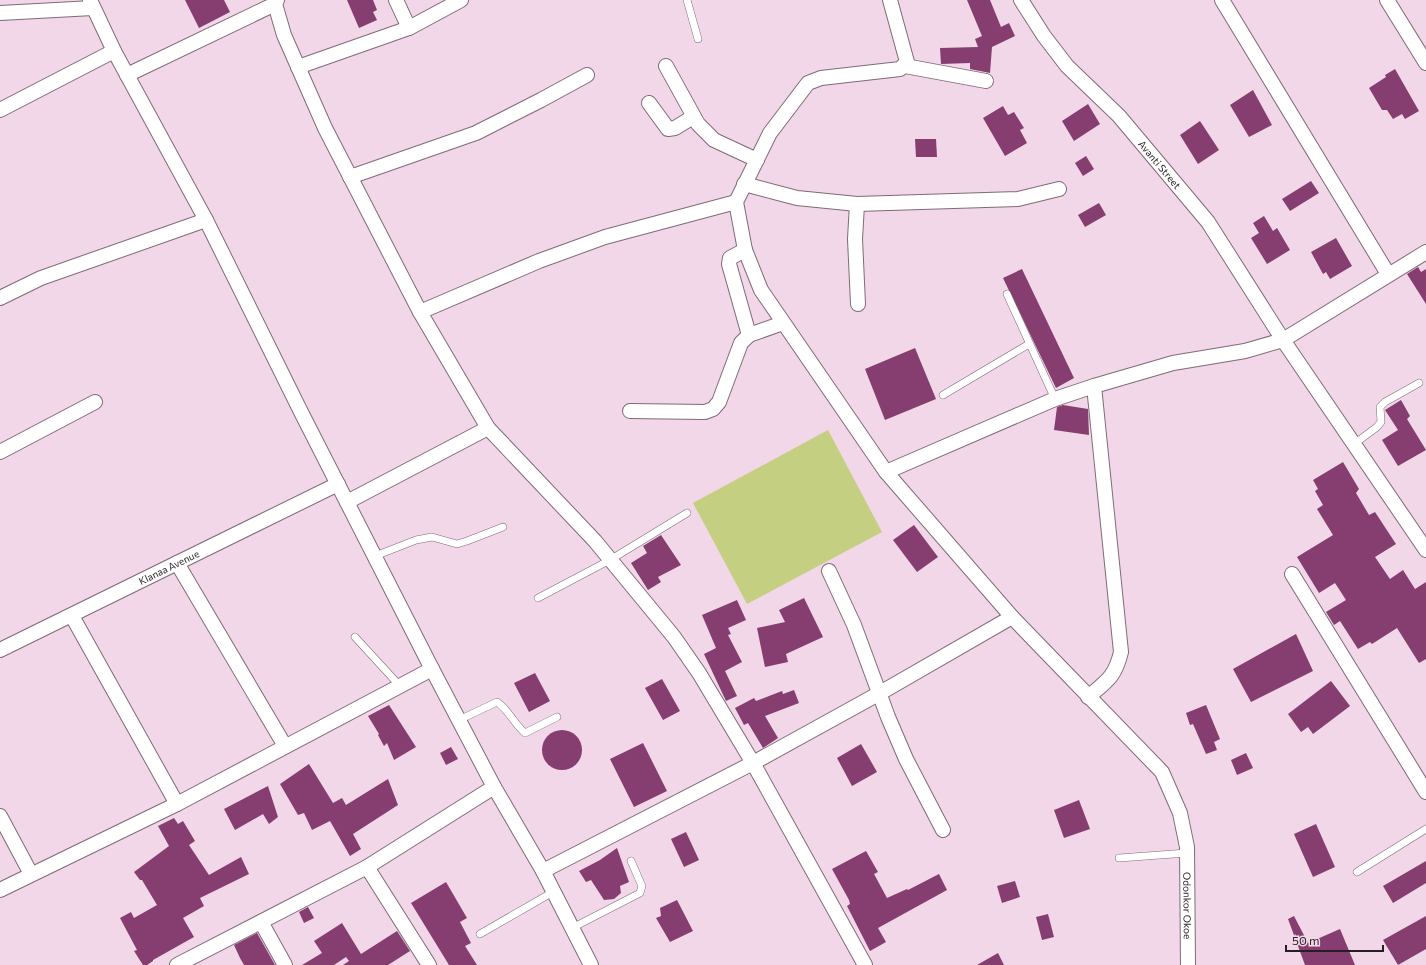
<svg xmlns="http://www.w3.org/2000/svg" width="1426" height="965" font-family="Commissioner,sans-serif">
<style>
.green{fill:#c5cf81}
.building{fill:#863d70}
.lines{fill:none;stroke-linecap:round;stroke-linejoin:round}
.service-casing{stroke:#816a78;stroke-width:8}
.minor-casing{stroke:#816a78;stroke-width:16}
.service{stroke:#fff;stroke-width:7}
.minor{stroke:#fff;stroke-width:14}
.labels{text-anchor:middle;stroke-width:4;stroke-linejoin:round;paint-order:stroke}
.street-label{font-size:10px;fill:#271e24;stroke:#f1d7e7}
</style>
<rect width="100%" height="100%" fill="#f1d7e7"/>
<!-- green -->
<path class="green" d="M828,430L882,532L747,604L693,503Z"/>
<!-- building -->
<g class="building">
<path d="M185,0H224L230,12L199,28Z"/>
<path d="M347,0H373L377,10L373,12L377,20L359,28Z"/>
<path d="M967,0H990L1001,27L1009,23L1015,36L992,47L990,73L970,69V63L941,64L940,48L978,47L975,39L982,36Z"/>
<path d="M1395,69L1419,111L1405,119L1402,114L1393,119L1387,110H1382L1369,88L1386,77L1385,75Z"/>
<path d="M1253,90L1272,125L1249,137L1230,105Z"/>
<path d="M1088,104L1100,124L1074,141L1062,121Z"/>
<path d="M1003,106L1008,115L1014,112L1024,128L1020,130L1027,143L1005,156L983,118Z"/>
<path d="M1200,121L1219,150L1198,164L1180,135Z"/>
<path d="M915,139H936L937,157H916Z"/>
<path d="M1086,156L1094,169L1083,176L1075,163Z"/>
<path d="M1311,181L1319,193L1290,211L1282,199Z"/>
<path d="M1099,203L1106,215L1085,227L1078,215Z"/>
<path d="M1264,216L1273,231L1277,228L1290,250L1267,264L1251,238L1259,233L1253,223Z"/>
<path d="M1336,238L1352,266L1330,279L1326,272L1323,274L1311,252Z"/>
<path d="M1418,267L1421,272L1426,269V304L1407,274Z"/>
<path d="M1022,269L1074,378L1056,388L1003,278Z"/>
<path d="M915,348L936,399L885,420L865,369Z"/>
<path d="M1401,400L1410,416L1407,419L1426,450L1398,466L1382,440L1398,430L1385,410Z"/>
<path d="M1063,405L1088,409L1089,435L1054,430L1057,407Z"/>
<path d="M1343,462L1359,489L1356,493L1369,515L1375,512L1396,544L1375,557L1390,579L1403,570L1415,589L1426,582V659L1419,663L1397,628L1372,644L1370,642L1358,649L1340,621L1334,625L1326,612L1346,600L1335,583L1319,593L1297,557L1333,535L1317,509L1323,505L1315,491L1318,489L1313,480Z"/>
<path d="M914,525L938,557L917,572L893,540Z"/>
<path d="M661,535L681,565L658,577L661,582L648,590L631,563L647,553L643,546Z"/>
<path d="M804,598L823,637L786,654L788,662L765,667L757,628L785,622L779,610Z"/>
<path d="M737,600L746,620L728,628L731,634L728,635L742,662L725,671L737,696L726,701L704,654L716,648L702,615Z"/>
<path d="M1296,634L1313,671L1251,702L1233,669Z"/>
<path d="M535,673L550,701L529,712L514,683Z"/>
<path d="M662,679L680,711L663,720L645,688Z"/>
<path d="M1331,681L1350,706L1313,734L1308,727L1301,732L1288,714Z"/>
<path d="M794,690L799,703L765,716L778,738L763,748L748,723L744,725L735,708L754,698L756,701L782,691L783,694Z"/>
<path d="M389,705L416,747L394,760L387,743L384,746L378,735L379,734L368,716Z"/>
<path d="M1206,705L1220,739L1214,742L1217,750L1206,754L1193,724L1190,725L1186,713Z"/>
<circle cx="562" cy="750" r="20"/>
<path d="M643,743L667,791L634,807L610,759Z"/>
<path d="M861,744L877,772L852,786L837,758Z"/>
<path d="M451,747L458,759L446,765L440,753Z"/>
<path d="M1246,753L1253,768L1237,775L1231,760Z"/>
<path d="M309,764L333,803L342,798L346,805L388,779L398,805L353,834L361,849L350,856L330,821L312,830L304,813L298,815L280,784Z"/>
<path d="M268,786L278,817L269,824L263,814L235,830L224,809Z"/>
<path d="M1079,800L1090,829L1064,838L1054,810Z"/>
<path d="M174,818L178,824L183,821L195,841L189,845L209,875L241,857L249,874L200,898L204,906L183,918L194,937L153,960V961L147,965H143L134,951L137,950L120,918L131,912L134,918L157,905L142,880H140L134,872L169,846L158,826Z"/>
<path d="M1316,824L1335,867L1313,877L1294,834Z"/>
<path d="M686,832L699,860L684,867L671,839Z"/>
<path d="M617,848L629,882L620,886L621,893L614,899L604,900L591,880L586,882L579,871L600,860Z"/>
<path d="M866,851L878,872L874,874L887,898L907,889L908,890L939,874L947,890L878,928L886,942L870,951L847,906L850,904L849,900L832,869Z"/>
<path d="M1426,861V883L1393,903L1383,886Z"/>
<path d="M1015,881L1020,897L1002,903L997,886Z"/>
<path d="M446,882L467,918L460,922L471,943L465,946L477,965H449L411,903Z"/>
<path d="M677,900L693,931L670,942L656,918L661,916L660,908Z"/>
<path d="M308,907L314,918L304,923L299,912Z"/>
<path d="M1048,914L1054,937L1042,940L1036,917Z"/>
<path d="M1294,916L1308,943L1340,929L1355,965H1305L1288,919Z"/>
<path d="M1426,916V949L1398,965L1383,940Z"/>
<path d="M342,923L361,954L397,931L410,951L388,965H343L349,961L346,957L334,965H302L322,953L314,941Z"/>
<path d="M257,933L275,965H244L240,958L234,945Z"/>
<path d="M998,953L1004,965H977Z"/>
</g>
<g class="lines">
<defs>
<g id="service">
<path d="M687,0L698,39"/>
<path d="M1007,294L1055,399"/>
<path d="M943,395L1029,344"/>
<path d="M1354,444L1377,427L1381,422L1380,407L1385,402L1419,383"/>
<path d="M375,556L416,540L432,537L457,544L467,541L503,527"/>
<path d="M538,598L610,560L687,513"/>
<path d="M355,637L400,686"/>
<path d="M459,720L497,702C509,710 514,724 525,733L557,717"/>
<path d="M1119,858L1187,853"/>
<path d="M1357,872L1426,829"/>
<path d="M572,928L640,893L642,886L631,861"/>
<path d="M480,934L553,892"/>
</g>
<g id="minor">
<path d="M90,0L114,51L206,220L301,412L432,669L494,787L543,871L591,965"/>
<path d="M277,0L275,4L284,35L325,128L420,312L488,428L595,541L674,637L699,673L753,763L865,965"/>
<path d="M396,0L409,28"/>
<path id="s1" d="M890,0L907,62L900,69L821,78L808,83L770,133L736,202L745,250L761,290L886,472L1012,617L1162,772L1180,813L1187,847L1188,965"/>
<path id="s2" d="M1021,0L1044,36L1067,66L1119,116L1208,222L1283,340L1426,550"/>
<path d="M1222,0L1388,274"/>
<path d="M1387,0L1426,63"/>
<path d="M0,13L93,8"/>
<path d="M666,66L698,124L714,140L757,160"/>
<path d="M905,66L986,81"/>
<path d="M298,67L409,28L461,0"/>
<path d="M127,75L275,4"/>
<path d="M649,103L668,129L675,128L693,117"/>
<path d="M0,110L114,51"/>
<path d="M350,177L476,133L541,100L587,75"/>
<path d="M744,184L797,198L857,204L1018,199L1059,189"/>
<path d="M857,204L855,239L858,304"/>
<path d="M745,250L730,258L729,264L749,335"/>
<path d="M0,298L41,278L206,220"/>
<path d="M420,312L539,261L605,237L736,202"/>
<path d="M630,411L705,412L713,409L719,402L741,343L749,335L783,323"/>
<path d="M0,452L95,402"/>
<path d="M886,472L1055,399L1094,386L1173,363L1245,351L1283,340L1426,252"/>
<path d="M347,502L488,428"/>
<path d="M177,563L285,746"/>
<path d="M829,571L854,625L888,717L906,759L943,830"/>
<path d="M1292,574L1426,792"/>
<path d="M72,616L177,804"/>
<path id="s3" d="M0,650L338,484"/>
<path d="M1088,697C1107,681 1115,677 1121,652L1094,386"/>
<path d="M0,816L31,874"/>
<path d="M367,867L429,965"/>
<path d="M543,871L753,763L880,693L1012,617"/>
<path d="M0,890L177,804L432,669"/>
<path d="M261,922L285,965"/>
<path d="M177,965L367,867L494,787"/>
</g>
</defs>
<!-- service casing -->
<use href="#service" class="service-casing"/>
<!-- minor casing -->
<use href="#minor" class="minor-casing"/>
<!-- service -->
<use href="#service" class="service"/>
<!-- minor -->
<use href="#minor" class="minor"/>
</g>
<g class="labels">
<!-- street labels -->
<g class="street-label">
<text dy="4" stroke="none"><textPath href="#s2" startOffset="216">Avanti Street</textPath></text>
<text dy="4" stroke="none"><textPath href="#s3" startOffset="188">Klanaa Avenue</textPath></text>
<text dy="4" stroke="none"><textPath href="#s1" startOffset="1166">Odonkor Okoe</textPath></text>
</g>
</g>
<!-- scale -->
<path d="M1286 945v6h97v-6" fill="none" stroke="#271e24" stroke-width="2"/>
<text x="1292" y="945" font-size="12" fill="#271e24" stroke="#f1d7e7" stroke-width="3" paint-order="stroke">50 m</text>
</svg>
